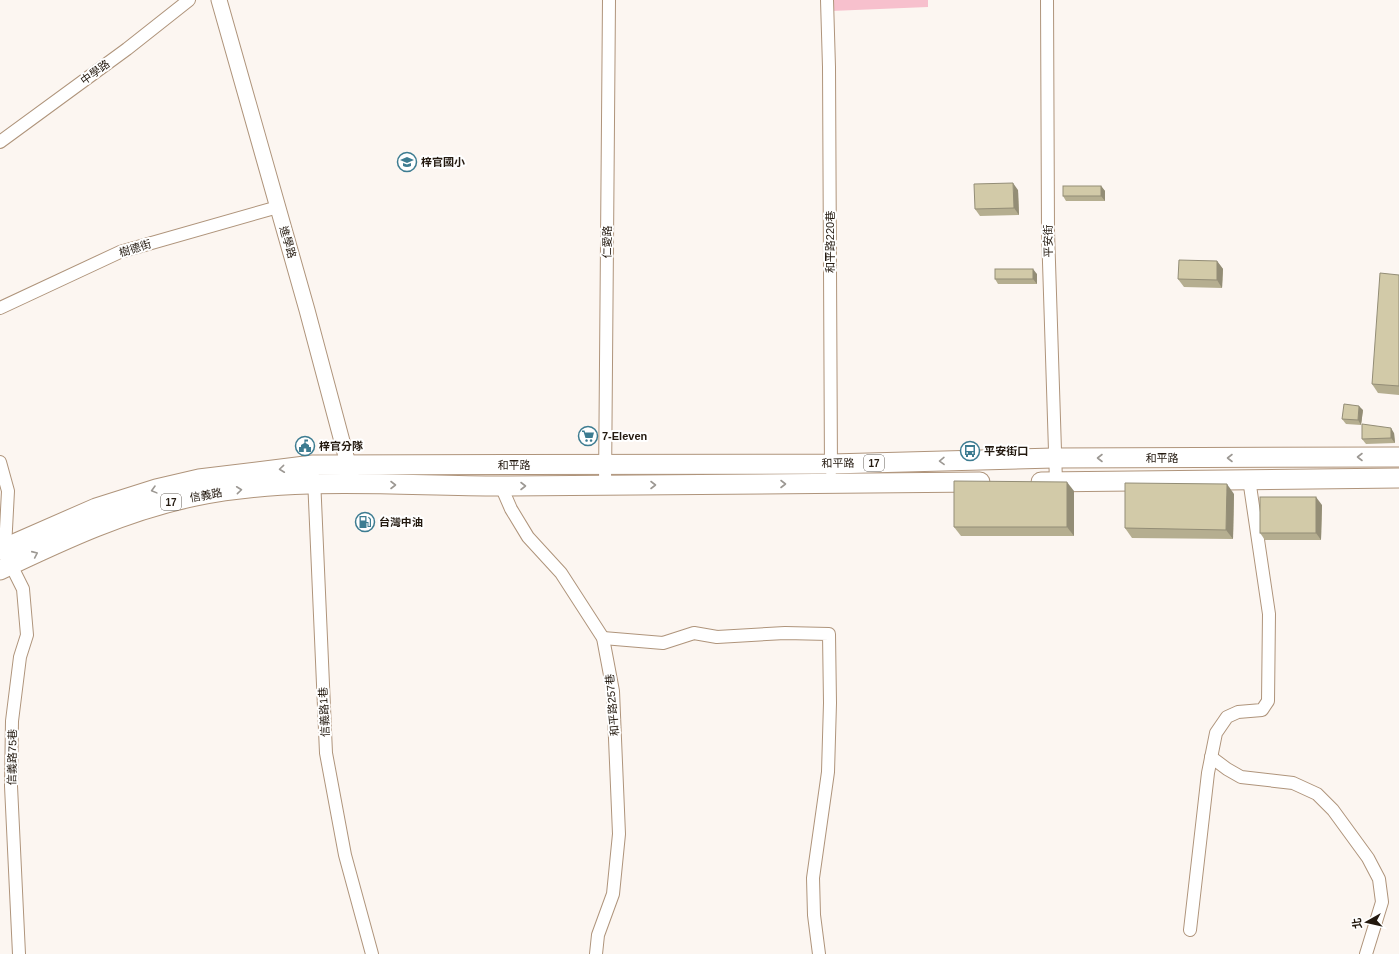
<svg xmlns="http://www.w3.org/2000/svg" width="1399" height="954" font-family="Arial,'Noto Sans TC',sans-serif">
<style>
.green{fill:#f7c0cd}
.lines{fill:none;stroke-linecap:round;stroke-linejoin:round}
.minor-casing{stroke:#af947b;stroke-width:14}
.tertiary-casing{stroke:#af947b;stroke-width:17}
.primary-casing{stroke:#af947b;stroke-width:21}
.minor{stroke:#fff;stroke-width:12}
.tertiary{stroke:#fff;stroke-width:15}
.primary{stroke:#fff;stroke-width:19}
.wall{fill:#b5ae90}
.shaded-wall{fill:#938d76}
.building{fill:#d2caa8;stroke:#938d76}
.oneway{stroke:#9c9893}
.labels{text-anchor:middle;stroke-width:4;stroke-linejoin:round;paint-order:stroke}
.shield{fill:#fff;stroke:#655e57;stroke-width:1}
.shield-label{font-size:10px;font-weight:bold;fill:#23190f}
.street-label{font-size:11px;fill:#23190f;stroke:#fff}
.poi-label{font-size:11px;font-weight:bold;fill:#23190f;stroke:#fff;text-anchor:start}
</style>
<rect width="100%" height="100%" fill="#fcf6f1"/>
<!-- green -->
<path class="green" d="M831,0H928V7L831,11Z"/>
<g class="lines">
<defs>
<g id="minor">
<path d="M827,0L829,67L831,470"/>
<path d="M1047,0L1048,231L1056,482"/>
<path d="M0,142L127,49L189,0"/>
<path d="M0,308L120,252L278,207"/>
<path d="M0,462L8,491L5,548L11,565L23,589L27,635L20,657L12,721L11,786L19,954"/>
<path d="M314,478L326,753L345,855L372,954"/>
<path d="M605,485L609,0"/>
<path d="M501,486L511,509L528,537L561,573L603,638L613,691L619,834L613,894L598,935L596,954"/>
<path d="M603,638L663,643L694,633L717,637L785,633L829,634L830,703L828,772L813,878L814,915L819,954"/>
<path d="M1211,757L1227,769L1241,777L1293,783L1317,794L1333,810L1368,858L1379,879L1382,902L1366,954"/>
<path d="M1190,930L1208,773L1216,733L1227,717L1238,712L1262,710L1268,701L1269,614L1249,479"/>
</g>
<path id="tertiary" d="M219,0L307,310L351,475"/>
<g id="primary">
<path d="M1041,482L1399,478"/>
<path d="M0,550L96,508L156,489L199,479L313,465L831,464L1054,458L1399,457"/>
<path d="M0,570C63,540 127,510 196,496C295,476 399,486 500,486C660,486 820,483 980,482"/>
</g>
</defs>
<!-- minor casing -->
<use href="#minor" class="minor-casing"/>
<!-- tertiary casing -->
<use href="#tertiary" class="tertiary-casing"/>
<!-- primary casing -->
<use href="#primary" class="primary-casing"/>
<!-- minor -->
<use href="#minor" class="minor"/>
<!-- tertiary -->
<use href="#tertiary" class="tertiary"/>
<!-- primary -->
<use href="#primary" class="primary"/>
</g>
<!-- wall -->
<g class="wall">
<path d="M1101,186L1105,191V201H1066L1063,196Z"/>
<path d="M1018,190L1019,215L980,216L975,209Z"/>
<path d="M1217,261L1223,269L1222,288L1184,287L1178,279Z"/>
<path d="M1037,274V284H998L995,279Z"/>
<path d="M1399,275V395L1378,393L1372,384Z"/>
<path d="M1363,410L1361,425L1346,424L1342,419Z"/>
<path d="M1394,433L1395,443L1366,444L1362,439Z"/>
<path d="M1074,491V536H961L954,527Z"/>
<path d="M1234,494L1233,539L1132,538L1125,528Z"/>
<path d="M1322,505L1321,540H1265L1260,533Z"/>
</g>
<!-- shaded-wall -->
<g class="shaded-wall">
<path d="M1013,183L1018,190L1019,215L1014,208Z"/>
<path d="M1101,186L1105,191V201L1101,196Z"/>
<path d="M1217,261L1223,269L1222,288L1217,280Z"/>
<path d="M1033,269L1037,274V284L1033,279Z"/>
<path d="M1359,406L1363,410L1361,425L1358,420Z"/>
<path d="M1391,428L1394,433L1395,443L1391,438Z"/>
<path d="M1067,482L1074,491V536L1067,527Z"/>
<path d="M1227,484L1234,494L1233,539L1226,530Z"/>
<path d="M1316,497L1322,505L1321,540L1316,533Z"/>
</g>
<!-- building -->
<g class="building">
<path d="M1013,183L1014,208L975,209L974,184Z"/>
<rect x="1063" y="186" width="38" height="10"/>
<path d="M1179,260L1217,261V280L1178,279Z"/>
<rect x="995" y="269" width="38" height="10"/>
<path d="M1380,273L1399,275V386L1372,384Z"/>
<path d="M1344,404L1359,406L1358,420L1342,419Z"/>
<path d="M1362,424L1391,428V438L1362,439Z"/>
<path d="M954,481L1067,482V527H954Z"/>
<path d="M1125,483L1227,484L1226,530L1125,528Z"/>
<rect x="1260" y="497" width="56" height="36"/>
</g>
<!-- one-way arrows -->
<defs><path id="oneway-chevron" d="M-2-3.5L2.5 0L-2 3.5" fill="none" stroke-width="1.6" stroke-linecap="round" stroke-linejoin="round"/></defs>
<g class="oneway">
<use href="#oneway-chevron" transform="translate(1360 457) rotate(180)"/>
<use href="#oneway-chevron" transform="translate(1100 458) rotate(180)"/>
<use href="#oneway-chevron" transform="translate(1230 458) rotate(180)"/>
<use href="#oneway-chevron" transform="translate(942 461) rotate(179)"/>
<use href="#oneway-chevron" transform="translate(282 469) rotate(174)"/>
<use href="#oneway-chevron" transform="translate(783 484)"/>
<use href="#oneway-chevron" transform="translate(393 485)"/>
<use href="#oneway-chevron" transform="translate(653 485)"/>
<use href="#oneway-chevron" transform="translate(523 486)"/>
<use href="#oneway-chevron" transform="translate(154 490) rotate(165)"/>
<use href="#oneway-chevron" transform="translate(239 490) rotate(-6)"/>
<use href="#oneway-chevron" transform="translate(35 554) rotate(-24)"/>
</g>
<!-- icons -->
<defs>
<symbol id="school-ring" viewBox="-11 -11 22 22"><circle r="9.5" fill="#fff" stroke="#3d7c91" stroke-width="1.5"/><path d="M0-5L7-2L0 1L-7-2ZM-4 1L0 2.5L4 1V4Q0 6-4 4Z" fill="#3d7c91"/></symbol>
<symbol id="supermarket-ring" viewBox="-11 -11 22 22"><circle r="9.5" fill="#fff" stroke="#3d7c91" stroke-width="1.5"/><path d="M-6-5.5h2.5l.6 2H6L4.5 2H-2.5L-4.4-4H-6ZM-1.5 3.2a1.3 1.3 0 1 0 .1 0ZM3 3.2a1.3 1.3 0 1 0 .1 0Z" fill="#3d7c91"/></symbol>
<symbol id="civic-ring" viewBox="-11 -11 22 22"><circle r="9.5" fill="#fff" stroke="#3d7c91" stroke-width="1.5"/><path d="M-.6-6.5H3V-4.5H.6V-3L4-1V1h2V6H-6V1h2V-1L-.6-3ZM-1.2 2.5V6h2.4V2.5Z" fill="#3d7c91"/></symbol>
<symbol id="bus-ring" viewBox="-11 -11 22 22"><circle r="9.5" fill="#fff" stroke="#3d7c91" stroke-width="1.5"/><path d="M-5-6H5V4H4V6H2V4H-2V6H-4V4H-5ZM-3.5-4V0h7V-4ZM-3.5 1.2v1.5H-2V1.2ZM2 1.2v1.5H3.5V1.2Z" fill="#3d7c91"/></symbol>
<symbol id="fuel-ring" viewBox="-11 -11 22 22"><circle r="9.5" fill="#fff" stroke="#3d7c91" stroke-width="1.5"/><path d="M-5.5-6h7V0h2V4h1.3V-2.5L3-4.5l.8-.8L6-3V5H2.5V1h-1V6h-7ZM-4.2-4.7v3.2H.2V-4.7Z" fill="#3d7c91"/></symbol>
</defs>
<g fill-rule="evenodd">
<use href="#school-ring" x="396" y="151" width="22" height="22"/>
<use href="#supermarket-ring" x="577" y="425" width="22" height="22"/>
<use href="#civic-ring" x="294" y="435" width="22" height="22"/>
<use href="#bus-ring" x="959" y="440" width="22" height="22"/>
<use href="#fuel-ring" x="354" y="511" width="22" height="22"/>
</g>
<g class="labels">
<!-- shield labels -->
<g class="shield">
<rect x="864" y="455" width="20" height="16" rx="3"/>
<rect x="161" y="494" width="20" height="16" rx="3"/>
</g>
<g class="shield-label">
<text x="874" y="467">17</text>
<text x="171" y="506">17</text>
</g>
<!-- street labels -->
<g class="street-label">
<text transform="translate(95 72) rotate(-36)" y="4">中學路</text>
<text transform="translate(1048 241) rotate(-91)" y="4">平安街</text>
<text transform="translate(288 242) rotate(74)" y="4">進學路</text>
<text transform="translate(607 242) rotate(-89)" y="4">仁愛路</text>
<text transform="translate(830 242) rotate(-90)" y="4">和平路220巷</text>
<text transform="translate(135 248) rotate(-17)" y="4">樹德街</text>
<text x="1162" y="462">和平路</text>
<text transform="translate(838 463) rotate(-1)" y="4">和平路</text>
<text x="514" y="469">和平路</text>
<text transform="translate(206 495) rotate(-10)" y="4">信義路</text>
<text transform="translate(612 705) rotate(-95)" y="4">和平路257巷</text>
<text transform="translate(324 712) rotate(-93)" y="4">信義路1巷</text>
<text transform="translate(12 757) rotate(-89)" y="4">信義路75巷</text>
</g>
<!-- poi labels -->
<g class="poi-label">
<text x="421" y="166">梓官國小</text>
<text x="602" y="440">7-Eleven</text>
<text x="319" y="450">梓官分隊</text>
<text x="984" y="455">平安街口</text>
<text x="379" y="526">台灣中油</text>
</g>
</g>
<!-- north arrow -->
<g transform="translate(1367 922) rotate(262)" stroke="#ffffff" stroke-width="3" paint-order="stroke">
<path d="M0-3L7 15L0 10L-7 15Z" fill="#23190f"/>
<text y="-6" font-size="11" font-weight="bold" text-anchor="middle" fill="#23190f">北</text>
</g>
</svg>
